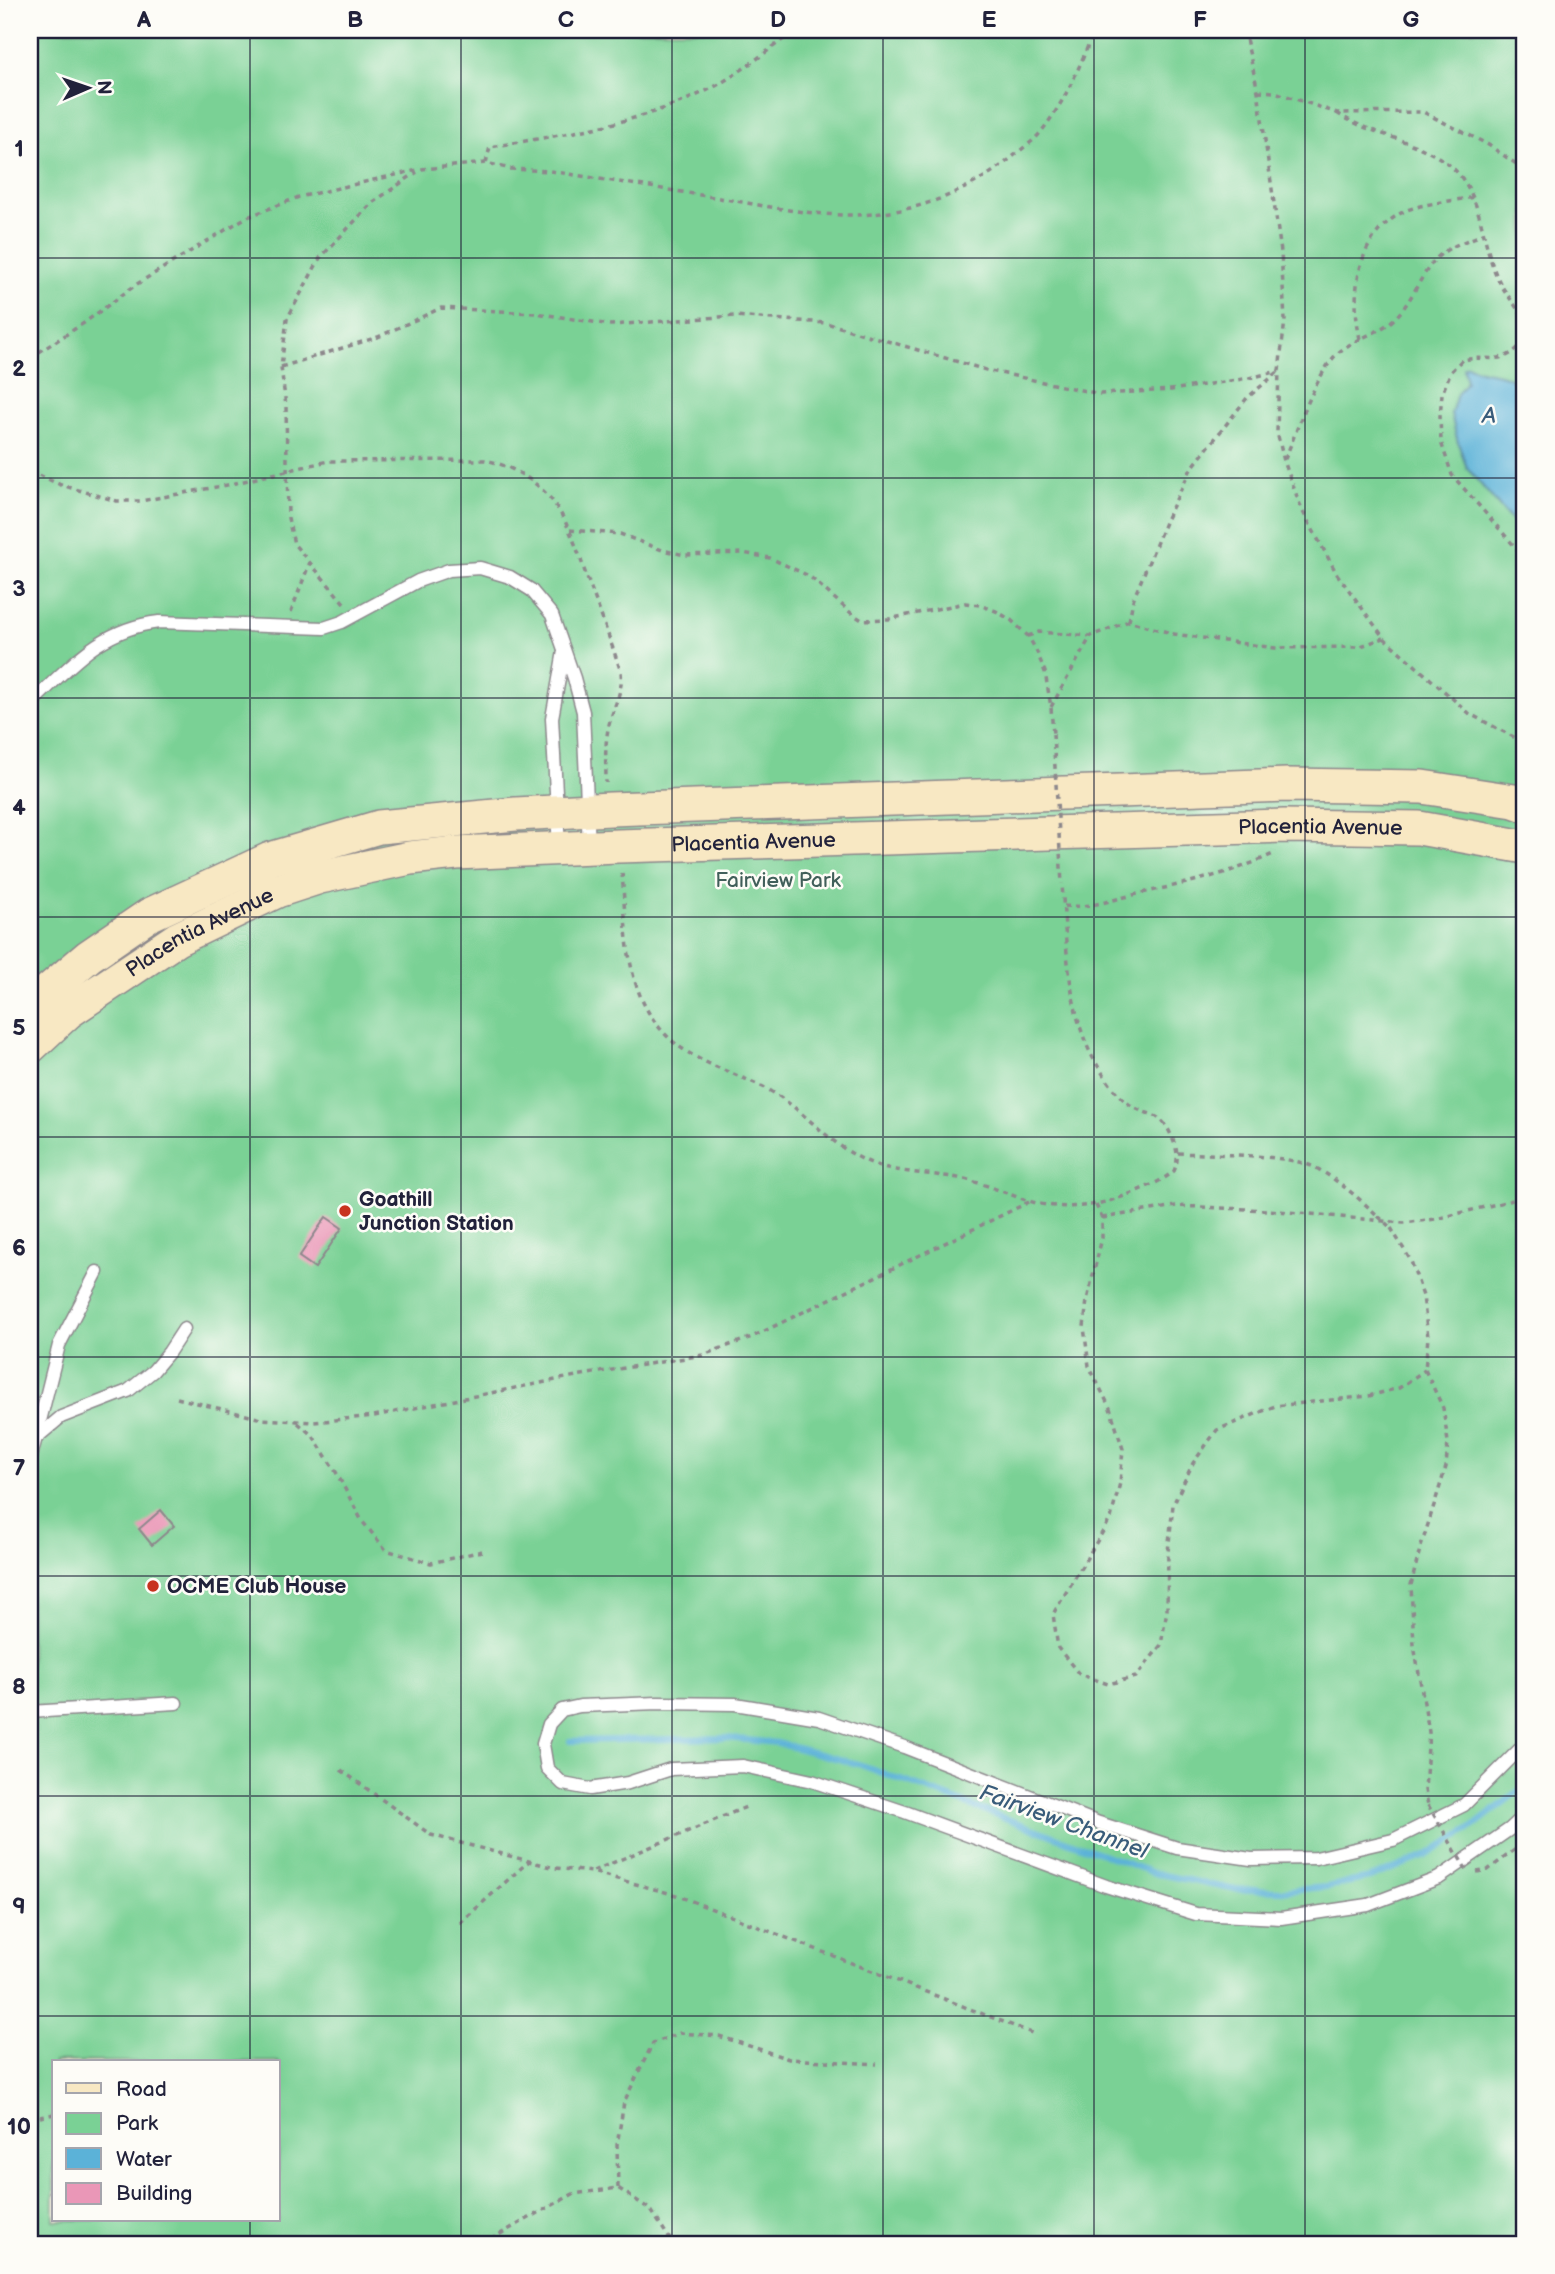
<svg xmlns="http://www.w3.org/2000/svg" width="1555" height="2274" font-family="'Balsamiq Sans',sans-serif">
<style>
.green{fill:#7ad195;stroke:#4e7a68;stroke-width:2;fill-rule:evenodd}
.water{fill:#5bb2d8;stroke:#3e6a8a;stroke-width:2}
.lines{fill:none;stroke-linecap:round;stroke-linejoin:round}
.stream{stroke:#5bb2d8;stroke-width:6}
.building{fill:#ea97b7}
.service-casing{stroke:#8d888c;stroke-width:15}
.secondary-casing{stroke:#8d888c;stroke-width:36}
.path{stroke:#8d888c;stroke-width:3.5;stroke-dasharray:5 5;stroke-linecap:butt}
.service{stroke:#fff;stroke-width:12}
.secondary{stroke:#f8e8c3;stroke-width:33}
.path-bridge{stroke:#8d888c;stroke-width:3.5;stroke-dasharray:5 5;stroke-linecap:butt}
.grid{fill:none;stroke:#22223b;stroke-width:2;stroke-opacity:0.55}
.poi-dot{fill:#c8321e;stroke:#fdfcf7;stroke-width:2.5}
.labels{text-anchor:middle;stroke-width:5;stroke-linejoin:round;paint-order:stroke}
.street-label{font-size:21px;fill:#22223b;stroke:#fdfcf7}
.park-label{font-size:21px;fill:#415f5a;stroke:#fdfcf7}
.poi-label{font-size:21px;font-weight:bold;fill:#22223b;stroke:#fdfcf7;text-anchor:start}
.water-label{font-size:23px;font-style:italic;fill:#395c7a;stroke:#fdfcf7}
.neatline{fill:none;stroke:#22223b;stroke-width:2.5}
.grid-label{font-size:23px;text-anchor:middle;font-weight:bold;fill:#22223b}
</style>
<rect width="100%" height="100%" fill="#fdfcf7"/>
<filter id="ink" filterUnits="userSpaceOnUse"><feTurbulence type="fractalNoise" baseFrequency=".0143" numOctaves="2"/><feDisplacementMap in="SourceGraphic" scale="14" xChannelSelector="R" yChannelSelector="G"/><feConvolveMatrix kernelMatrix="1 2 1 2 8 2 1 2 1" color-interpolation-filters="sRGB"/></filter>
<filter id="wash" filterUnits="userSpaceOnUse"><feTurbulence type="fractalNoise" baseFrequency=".00686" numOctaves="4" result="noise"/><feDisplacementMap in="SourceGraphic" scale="28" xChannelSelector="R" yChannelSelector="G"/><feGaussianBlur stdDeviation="1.57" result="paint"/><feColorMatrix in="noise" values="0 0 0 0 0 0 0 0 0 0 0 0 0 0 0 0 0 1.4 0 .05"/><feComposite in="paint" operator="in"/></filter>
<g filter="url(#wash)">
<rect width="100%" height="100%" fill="#f8eddc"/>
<!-- green -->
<path class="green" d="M30,30H1525V2244H30ZM54,2062H278V2220H54Z"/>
<!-- water -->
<path class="water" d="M1467,365C1494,379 1508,364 1525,397V537L1467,468L1458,443L1451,414L1457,394L1466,382L1463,367Z"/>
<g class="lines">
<!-- stream -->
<path class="stream" d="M570,1741L726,1738L777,1743L858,1764L1154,1873L1231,1889L1278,1891L1326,1887L1370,1878L1426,1856L1474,1826L1525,1786"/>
</g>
<g id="blocks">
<!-- building -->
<g class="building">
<path d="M326,1217L342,1228L315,1268L299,1257Z"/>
<path d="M161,1510L174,1526L152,1545L139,1529Z"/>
</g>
</g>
</g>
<g filter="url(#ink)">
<use href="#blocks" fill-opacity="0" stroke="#8d888c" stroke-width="2"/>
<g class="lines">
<defs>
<g id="service">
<path d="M30,704C71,666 100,629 159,622L324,628L342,622L418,581L449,570L480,568L510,577L531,590L552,615L574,678L583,712L589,847"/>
<path d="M559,848L552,718L564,651"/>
<path d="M36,1438L61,1417L128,1391L153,1371L169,1352L184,1329"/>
<path d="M30,1461L59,1345L97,1272"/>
<path d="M30,1712L176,1703"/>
<path d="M1525,1744L1464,1805L1393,1840L1316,1858L1251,1859L1177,1848L1099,1823L904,1747L819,1718L735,1704L658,1703L580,1706L562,1710L549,1724L543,1744L547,1768L563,1784L590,1789L628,1783L671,1769L743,1766L812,1781L905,1812L1106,1886L1196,1914L1281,1918L1368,1905L1439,1878L1510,1829L1525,1815"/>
</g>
<g id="secondary">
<path d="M30,1006L89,956L149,915L270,859L379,827L516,814L611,809L1287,785L1422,787L1514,801L1525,805"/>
<path id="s1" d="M30,1047L68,1012L177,939L277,891L320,877L410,858L456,853L618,846L1284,826L1419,828L1525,847"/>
</g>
</defs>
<!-- service casing -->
<use href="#service" class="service-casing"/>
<!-- secondary casing -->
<use href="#secondary" class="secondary-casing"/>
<!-- path -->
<g class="path">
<path d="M1244,30L1258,91L1281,252L1285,320L1279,371L1277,432L1284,461L1302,510L1337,574L1384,638L1470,714L1525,743"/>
<path d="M1258,91L1275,92L1337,113L1423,112L1487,144L1525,170"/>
<path d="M1337,113C1370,135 1411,138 1444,161C1485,189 1479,241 1499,281C1506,295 1518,307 1525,322"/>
<path d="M486,163L490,147C566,134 643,123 712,88C742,72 769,49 796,30"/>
<path d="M1360,339C1350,292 1357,234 1405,211C1423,203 1455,201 1474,197"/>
<path d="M1525,340C1503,368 1492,354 1462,360L1451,371L1442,394L1440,416L1441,442L1452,475L1525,558"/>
<path d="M30,358L84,323L137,284L245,218L299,197L422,169L486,163L511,169L550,171C606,180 663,189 719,198C772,207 828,220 882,213C932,207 978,186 1016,154C1024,147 1034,141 1040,133C1065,102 1080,67 1094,30"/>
<path d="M281,367L378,337L441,308L536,313L611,325L734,316L826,323L986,370L1100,394L1171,390L1249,378L1279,371"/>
<path d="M1285,459C1297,430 1314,380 1334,357C1351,338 1380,335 1397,316C1412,300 1419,279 1433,262C1445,247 1466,241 1484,234"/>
<path d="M30,471L61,485L117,501H141L227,485L328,461L485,460C511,465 541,483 556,506C570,527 578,551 586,575C598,607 610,639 621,672C623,691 615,703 610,721C604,742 606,762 606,783"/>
<path d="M570,530L620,534L662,550L685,555L743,553L770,558L809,576L851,613L862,620L889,619L965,603L979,605L996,611L1011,620L1028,636L1036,650L1045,672L1051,707L1053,734"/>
<path d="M344,603L294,544L288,518L286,406L281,367L287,319L320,258L372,203L417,172"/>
<path d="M291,612L310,562"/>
<path d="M1129,621L1133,600L1166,520L1191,469L1247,398L1278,372"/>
<path d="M1028,636L1039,632L1091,636L1129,621L1174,634L1275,648L1358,647L1384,638"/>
<path d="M1051,707L1091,636"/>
<path d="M622,873C627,929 623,990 665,1034C693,1063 732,1071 767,1089C801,1107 826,1141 860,1158C893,1175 928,1172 964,1179C986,1184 1007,1194 1029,1201C1062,1211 1096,1207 1127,1195C1144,1188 1161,1182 1174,1171C1178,1162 1178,1154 1175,1145C1161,1105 1149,1121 1125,1101C1114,1091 1104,1076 1096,1063C1067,1016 1066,937 1062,884"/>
<path d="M1064,906C1090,908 1108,901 1133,895C1182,884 1230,875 1275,853"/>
<path d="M1178,1153C1212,1155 1289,1153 1318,1169C1340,1182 1360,1199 1378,1216"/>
<path d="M1096,1205L1102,1218V1238L1087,1300L1084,1327L1089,1366L1110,1408L1123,1449L1120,1483L1111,1518L1053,1614L1058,1648L1079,1674L1108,1684L1136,1677L1161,1645L1167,1610L1168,1552L1173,1505L1193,1463L1217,1430L1275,1406L1369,1396L1399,1388L1425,1370"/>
<path d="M1102,1218L1176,1206L1268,1210L1404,1223L1436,1219L1525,1197"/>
<path d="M1391,1228L1411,1261L1423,1296L1428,1337L1425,1370L1443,1408L1448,1442L1446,1467L1419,1553L1411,1585L1414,1645L1429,1732L1425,1790L1428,1805"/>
<path d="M177,1398L262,1419L314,1422L374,1416L576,1376L703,1355L752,1337L1031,1201"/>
<path d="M298,1423L313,1436L336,1472L362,1521L386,1550L431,1563L486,1550"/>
<path d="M341,1770L431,1835L555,1868L592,1872L676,1895L1032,2033"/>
<path d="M593,1871L746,1807"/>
<path d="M1477,1872L1488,1870L1525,1842"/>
<path d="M460,1923L529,1861"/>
<path d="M30,2119L54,2114"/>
<path d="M618,2188L617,2145L624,2102L653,2043L680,2033L719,2036L789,2059L877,2064"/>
<path d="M50,2193L54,2185"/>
<path d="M482,2244L573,2194L618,2188L651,2210L673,2244"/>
</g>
<!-- service -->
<use href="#service" class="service"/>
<!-- secondary -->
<use href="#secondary" class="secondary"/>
<!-- path-bridge -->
<g class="path-bridge">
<path d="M1053,734L1062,884"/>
<path d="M1378,1216L1391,1228"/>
<path d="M1428,1805L1466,1869"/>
</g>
</g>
</g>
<!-- grid -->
<path class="grid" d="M250,30V2062M461,30V2244M672,30V2244M883,30V2244M1094,30V2244M1305,30V2244M30,258H1525M30,478H1525M30,698H1525M30,917H1525M30,1137H1525M30,1357H1525M30,1576H1525M30,1796H1525M30,2016H1525M250,2220V2244"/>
<!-- markers -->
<g class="poi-dot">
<circle cx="345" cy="1211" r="7"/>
<circle cx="153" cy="1586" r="7"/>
</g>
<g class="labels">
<!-- street labels -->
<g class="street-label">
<text dy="7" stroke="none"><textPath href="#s1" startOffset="1342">Placentia Avenue</textPath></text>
<text dy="7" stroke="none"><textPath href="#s1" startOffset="775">Placentia Avenue</textPath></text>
<text dy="7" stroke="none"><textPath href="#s1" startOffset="206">Placentia Avenue</textPath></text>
</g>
<!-- park labels -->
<g class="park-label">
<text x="778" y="887">Fairview Park</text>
</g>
<!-- poi labels -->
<g class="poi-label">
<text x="359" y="1206">Goathill<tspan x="359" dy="24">Junction Station</tspan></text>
<text x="167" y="1593">OCME Club House</text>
</g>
<!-- water labels -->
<g class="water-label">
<text x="1489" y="423">A</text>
<text transform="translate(1064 1821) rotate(20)" y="8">Fairview Channel</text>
</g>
</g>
<!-- margin -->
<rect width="1555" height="2274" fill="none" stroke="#fdfcf7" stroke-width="77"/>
<!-- legend -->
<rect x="52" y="2060" width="228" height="161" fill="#fdfcf7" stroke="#a5a5ac" stroke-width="2"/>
<rect x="66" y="2083" width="35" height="10" fill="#f8e8c3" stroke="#a5a5ac" stroke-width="2"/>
<text x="116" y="2096" font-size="21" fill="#22223b">Road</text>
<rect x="66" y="2113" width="35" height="21" fill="#7ad195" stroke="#a5a5ac" stroke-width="2"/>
<text x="116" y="2130" font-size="21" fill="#22223b">Park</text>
<rect x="66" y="2148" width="35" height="21" fill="#5bb2d8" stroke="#a5a5ac" stroke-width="2"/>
<text x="116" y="2166" font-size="21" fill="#22223b">Water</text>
<rect x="66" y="2183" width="35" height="21" fill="#ea97b7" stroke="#a5a5ac" stroke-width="2"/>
<text x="116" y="2200" font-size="21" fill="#22223b">Building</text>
<!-- north arrow -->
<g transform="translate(88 88) rotate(88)" stroke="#fdfcf7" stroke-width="5" paint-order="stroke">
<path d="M0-5L12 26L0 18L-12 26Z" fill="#22223b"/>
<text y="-10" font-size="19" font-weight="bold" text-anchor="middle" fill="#22223b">N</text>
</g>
<rect x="38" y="38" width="1478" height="2198" class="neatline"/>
<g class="grid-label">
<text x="144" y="27">A</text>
<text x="355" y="27">B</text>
<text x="566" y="27">C</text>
<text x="778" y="27">D</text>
<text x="989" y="27">E</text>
<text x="1200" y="27">F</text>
<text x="1411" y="27">G</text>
<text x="19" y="156">1</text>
<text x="19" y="376">2</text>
<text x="19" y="596">3</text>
<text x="19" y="815">4</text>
<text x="19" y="1035">5</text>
<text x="19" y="1255">6</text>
<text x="19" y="1475">7</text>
<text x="19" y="1694">8</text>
<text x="19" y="1914">9</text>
<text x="19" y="2134">10</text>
</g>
</svg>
